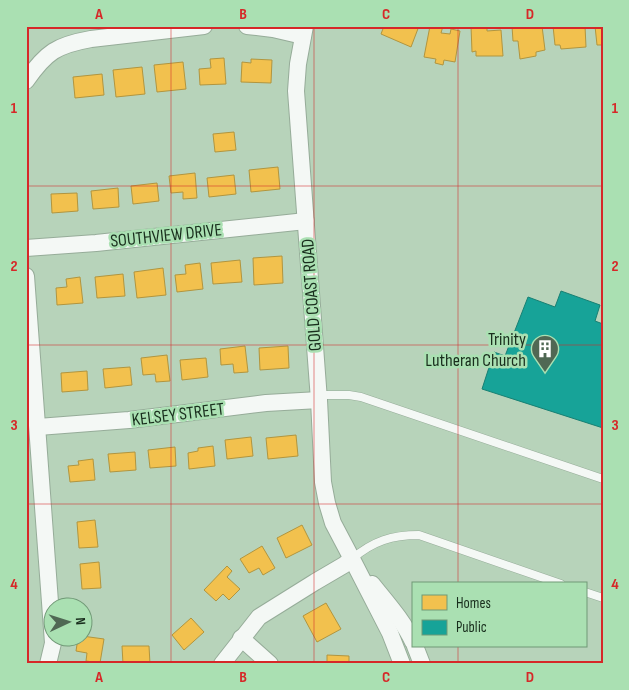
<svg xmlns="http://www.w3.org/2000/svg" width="629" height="690" font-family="'Sofia Sans Condensed',sans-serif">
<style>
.homes{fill:#f2c14e;stroke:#b1953f}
.public{fill:#17a398;stroke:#188073}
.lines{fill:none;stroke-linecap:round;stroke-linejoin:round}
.lane-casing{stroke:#96ac99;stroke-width:9}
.street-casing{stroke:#96ac99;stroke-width:18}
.lane{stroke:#f4f8f5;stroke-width:8}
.street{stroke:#f4f8f5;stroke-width:16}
.grid{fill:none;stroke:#d62828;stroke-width:1;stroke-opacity:0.55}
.labels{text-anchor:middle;stroke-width:5;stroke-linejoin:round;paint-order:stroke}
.street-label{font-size:18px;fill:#192e1d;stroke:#aae0b2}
.poi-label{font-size:18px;fill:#192e1d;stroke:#aae0b2;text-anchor:end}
.neatline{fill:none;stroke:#d62828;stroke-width:2}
.grid-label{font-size:16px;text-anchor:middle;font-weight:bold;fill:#d62828}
</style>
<rect width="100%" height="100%" fill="#b7d3ba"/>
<!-- homes -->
<g class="homes">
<path d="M384,26H419L411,47L381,34Z"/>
<path d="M430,26H443L441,33L450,34L451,29L460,31L455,62L444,60L443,65L435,63L436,59L424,57Z"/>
<path d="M471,26H487V31L501,30L503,56H476V51L472,52Z"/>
<path d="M512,26H542L545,50L536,52V56L520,59L518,41H513Z"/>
<path d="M553,26H585L586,47L561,49L560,45H555Z"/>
<path d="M595,26H603V45H597Z"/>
<path d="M224,58L226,84L200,85L199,69L211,68L210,59Z"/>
<path d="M251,59L272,60L271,83L241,82L242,62L251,63Z"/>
<path d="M183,62L186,89L157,92L154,65Z"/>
<path d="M142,67L145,94L116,97L113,70Z"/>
<path d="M102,74L104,95L75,98L73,77Z"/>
<path d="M234,132L236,150L215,152L213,134Z"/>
<path d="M278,167L280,189L251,192L249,170Z"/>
<path d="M195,173L197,198L183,199V192L171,193L169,176Z"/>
<path d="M234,175L236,194L209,197L207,178Z"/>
<path d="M157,183L159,201L133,204L131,186Z"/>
<path d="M118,188L119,207L93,209L91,191Z"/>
<path d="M77,193L78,211L52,213L51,194Z"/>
<path d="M282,256L283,283L254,285L253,258Z"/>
<path d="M240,260L242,282L213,284L211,263Z"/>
<path d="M200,263L203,289L177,292L175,275L186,274L185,265Z"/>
<path d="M163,268L166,295L137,298L134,272Z"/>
<path d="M123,274L125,296L97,298L95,277Z"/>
<path d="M80,277L83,303L57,305L56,288L67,287L66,279Z"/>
<path d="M245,346L248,372L234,373L233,364L221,365L220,349Z"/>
<path d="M288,346L289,368L260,370L259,348Z"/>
<path d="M167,355L170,381L156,382L155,374L143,375L141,358Z"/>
<path d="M206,358L208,377L182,380L180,360Z"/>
<path d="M130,367L132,385L105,388L103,369Z"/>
<path d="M87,371L88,390L62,392L61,373Z"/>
<path d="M296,435L298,456L268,459L266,438Z"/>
<path d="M251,437L253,456L227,459L225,440Z"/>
<path d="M213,446L215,466L189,469L188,453L198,451V448Z"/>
<path d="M175,447L176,466L150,468L148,450Z"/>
<path d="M135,452L136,470L110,472L108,454Z"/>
<path d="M93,459L95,480L70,482L68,466L79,465L78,461Z"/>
<path d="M95,520L98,547L79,548L77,522Z"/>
<path d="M302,525L312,545L286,558L277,538Z"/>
<path d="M262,546L275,568L263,575L259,568L249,573L240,559Z"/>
<path d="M99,562L101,588L82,589L80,564Z"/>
<path d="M227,566L232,571L227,577L240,589L229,600L223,594L216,601L204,590Z"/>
<path d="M326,603L341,629L317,642L303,616Z"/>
<path d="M191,618L204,632L184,650L172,635Z"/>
<path d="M82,636L104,639L100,663L86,661L87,653L76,651L78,638H82Z"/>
<path d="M122,646H149L150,664H123Z"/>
<path d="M327,655L349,656V664H327Z"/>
</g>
<!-- public -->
<path class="public" d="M561,291L600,305L595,321L603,324V428L482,389L494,352L505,356L528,297L555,307Z"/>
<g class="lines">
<defs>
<g id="lane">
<path d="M318,395H349L361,397L603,479"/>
<path d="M352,559C373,541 392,535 419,535L561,584"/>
<path d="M585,592L603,598"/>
</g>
<g id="street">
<path d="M247,26L273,29L303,36"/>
<path d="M305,26L298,64L296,91L319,400L323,482L327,503L333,523L352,559L390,633L402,664"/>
<path d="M26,81C46,52 57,45 91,39L204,26"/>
<path d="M26,248L96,243L306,221"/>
<path d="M26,276L53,643L48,664"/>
<path d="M38,427L129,420L266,403L319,400"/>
<path d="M372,584C387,603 403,620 413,642"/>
<path d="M241,638L270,664"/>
<path d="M415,646L422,664"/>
<path d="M222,664L259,617L315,582L344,565L352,559"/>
</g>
</defs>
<!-- lane casing -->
<use href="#lane" class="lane-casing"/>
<!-- street casing -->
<use href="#street" class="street-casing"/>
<!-- lane -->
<use href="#lane" class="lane"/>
<!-- street -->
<use href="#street" class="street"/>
</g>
<!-- grid -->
<path class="grid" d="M171,26V664M314,26V664M458,26V584M26,186H603M26,345H603M26,504H603M458,646V664"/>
<!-- icons -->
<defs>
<symbol id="building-pin" viewBox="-11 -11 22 30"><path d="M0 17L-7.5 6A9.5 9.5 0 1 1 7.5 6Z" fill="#506854" stroke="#aae0b2"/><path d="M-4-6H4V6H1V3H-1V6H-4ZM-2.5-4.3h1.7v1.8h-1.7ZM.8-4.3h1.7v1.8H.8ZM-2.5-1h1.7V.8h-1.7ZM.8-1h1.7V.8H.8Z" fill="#fff"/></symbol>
</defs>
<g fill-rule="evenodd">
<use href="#building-pin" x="529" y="333" width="32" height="43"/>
</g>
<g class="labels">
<!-- street labels -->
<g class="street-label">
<text transform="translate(166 235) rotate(-6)" y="6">SOUTHVIEW DRIVE</text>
<text transform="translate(311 295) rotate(-94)" y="6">GOLD COAST ROAD</text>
<text transform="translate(178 414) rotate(-7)" y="6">KELSEY STREET</text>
</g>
<!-- poi labels -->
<g class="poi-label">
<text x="526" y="345">Trinity<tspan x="526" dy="21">Lutheran Church</tspan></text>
</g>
</g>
<!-- border -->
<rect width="629" height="690" fill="none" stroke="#aae0b2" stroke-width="55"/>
<!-- legend -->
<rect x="412" y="582" width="175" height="65" fill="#aae0b2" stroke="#709976"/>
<rect x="422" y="595" width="25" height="15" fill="#f2c14e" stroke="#709976"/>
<text x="456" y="608" font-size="15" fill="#192e1d">Homes</text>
<rect x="422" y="620" width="25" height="15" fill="#17a398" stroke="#709976"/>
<text x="456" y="632" font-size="15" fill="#192e1d">Public</text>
<!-- north arrow -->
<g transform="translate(68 622) rotate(86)"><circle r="24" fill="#aae0b2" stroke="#709976"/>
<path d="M0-4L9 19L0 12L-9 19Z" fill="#506854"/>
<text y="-8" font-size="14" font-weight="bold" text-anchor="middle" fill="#192e1d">N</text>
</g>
<rect x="28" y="28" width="574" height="634" class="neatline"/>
<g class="grid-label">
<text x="99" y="19">A</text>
<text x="243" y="19">B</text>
<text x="386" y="19">C</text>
<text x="530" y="19">D</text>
<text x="14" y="113">1</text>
<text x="615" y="113">1</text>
<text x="14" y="271">2</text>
<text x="615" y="271">2</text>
<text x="14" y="430">3</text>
<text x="615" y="430">3</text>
<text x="14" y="589">4</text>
<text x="615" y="589">4</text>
<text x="99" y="682">A</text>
<text x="243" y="682">B</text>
<text x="386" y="682">C</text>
<text x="530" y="682">D</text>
</g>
</svg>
